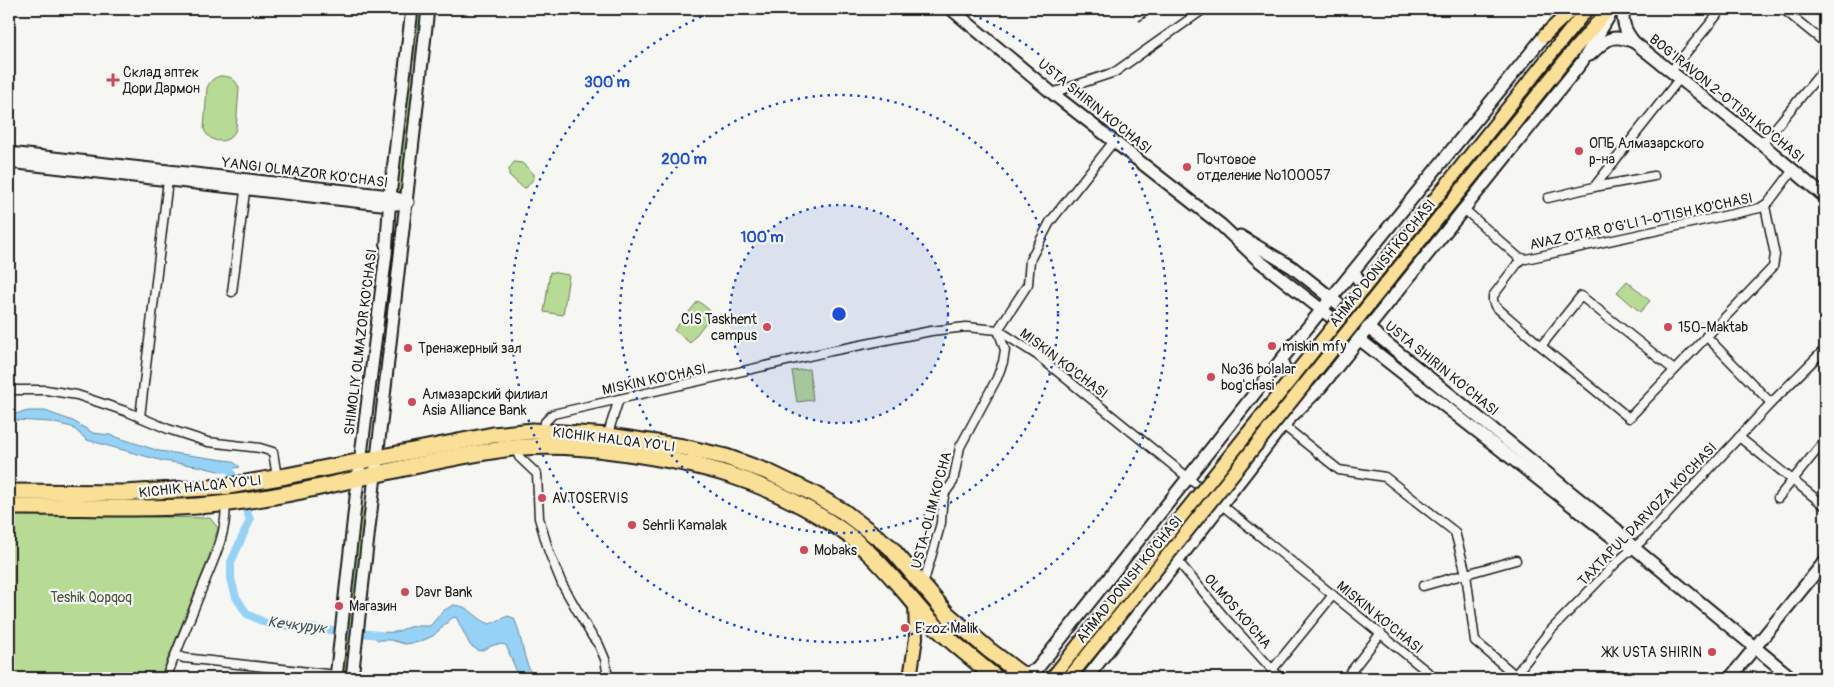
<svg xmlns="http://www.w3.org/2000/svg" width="1834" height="687" font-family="Pangolin,sans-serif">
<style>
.green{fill:#b7da94;stroke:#6a7b58}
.water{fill:#95d2f6;stroke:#65899f}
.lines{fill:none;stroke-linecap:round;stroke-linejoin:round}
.canal{stroke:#95d2f6;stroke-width:8}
.street-casing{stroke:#1c1c1c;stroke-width:11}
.secondary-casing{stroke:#1c1c1c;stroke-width:15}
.primary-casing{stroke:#1c1c1c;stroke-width:16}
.highway-casing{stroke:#1c1c1c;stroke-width:19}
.street{stroke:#f6f6f2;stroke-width:8}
.secondary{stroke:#f6f6f2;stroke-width:11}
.primary{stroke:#fadf96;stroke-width:12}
.highway{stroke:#fadf96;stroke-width:15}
.rail{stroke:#1c1c1c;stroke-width:2;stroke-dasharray:8 4;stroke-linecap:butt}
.primary-bridge-casing{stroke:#1c1c1c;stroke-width:16;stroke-linecap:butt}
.primary-bridge{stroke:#fadf96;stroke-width:12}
.ring{fill:none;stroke:#1d4ed8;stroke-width:2.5;stroke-dasharray:2.5 5}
.poi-dot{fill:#d1495b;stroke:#f6f6f2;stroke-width:2}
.labels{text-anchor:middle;stroke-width:4.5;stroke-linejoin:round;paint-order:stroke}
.poi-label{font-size:14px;fill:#1c1c1c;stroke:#f6f6f2;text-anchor:start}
.street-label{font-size:14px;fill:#1c1c1c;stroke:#f6f6f2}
.park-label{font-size:14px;fill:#4a5540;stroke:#f6f6f2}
.water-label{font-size:15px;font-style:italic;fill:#40535d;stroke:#f6f6f2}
.centre{fill:#1d4ed8;stroke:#f6f6f2;stroke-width:2.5}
.ring-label{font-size:15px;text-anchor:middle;font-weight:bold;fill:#1d4ed8;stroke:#f6f6f2;stroke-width:4.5;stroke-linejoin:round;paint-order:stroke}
</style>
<rect width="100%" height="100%" fill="#f6f6f2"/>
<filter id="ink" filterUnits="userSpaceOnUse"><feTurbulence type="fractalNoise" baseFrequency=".02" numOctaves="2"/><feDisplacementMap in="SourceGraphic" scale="10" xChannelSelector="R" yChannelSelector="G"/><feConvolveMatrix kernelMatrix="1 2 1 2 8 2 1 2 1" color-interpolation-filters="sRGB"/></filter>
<g filter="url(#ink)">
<!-- green -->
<g class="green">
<path d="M418,9H424L417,61H415L413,59Z"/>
<path d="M414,72L416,73L403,192L400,194L397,190L410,75Z"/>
<path d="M220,76C230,76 235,78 239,88L236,129C230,145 210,145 204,129L207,88C210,81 213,78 220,76Z"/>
<path d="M514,162L522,163L534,174V178L526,188L522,187L509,175V169Z"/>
<path d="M550,272L569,275L563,315L544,312Z"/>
<path d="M1627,281L1650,301L1640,312L1617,292Z"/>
<path d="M698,301L713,313L690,343L674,330Z"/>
<path d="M809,369L813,400L797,402L792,371Z"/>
<path d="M351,470L354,472L293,486V485L294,482Z"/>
<path d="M360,507H366L347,672L341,671Z"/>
<path d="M33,514L210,518L218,528L207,562L160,678H9V516Z"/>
<path d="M929,603L1017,678H1008L939,624L925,605Z"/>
</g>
<!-- water -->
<g class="water">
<path d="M29,411H45L73,421L93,433L110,435L159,451L232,461L240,467L218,471L197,466L163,461L87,440L72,427L50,422L15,420L9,422V415Z"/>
<path d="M453,605C470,605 475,619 490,624L508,616L514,618C523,638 522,660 534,678H514L516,670L506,645C491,642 490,649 479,651L470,645L456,617L452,618L433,636L419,642L405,644L391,640H378L371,635C382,630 392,634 399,631C411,625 416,626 430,626L443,611Z"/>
</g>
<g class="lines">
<!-- canal -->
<path class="canal" d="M222,468L230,469L250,520L231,562V579L236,597L247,614L268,624L380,635"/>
<defs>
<g id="street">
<path d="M1783,9L1825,43"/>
<path d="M1671,71L1722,9"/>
<path d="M1052,93L1115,72L1204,9"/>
<path d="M1762,144L1825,68"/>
<path d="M1594,187L1680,78"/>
<path d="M1548,198L1594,187L1654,176"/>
<path d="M1464,209L1518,257L1526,259L1760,208L1769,202L1793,170"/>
<path d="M1521,259L1493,296V301L1495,306L1541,346L1629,418L1773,267L1775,255L1765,206"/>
<path d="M232,292L246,184"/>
<path d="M1706,336L1771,403"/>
<path d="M1541,346L1581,296L1674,370"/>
<path d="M9,390H46L77,395L128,412L168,429L208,442L260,448L273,452L277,477"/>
<path d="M140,417L168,180"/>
<path d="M1283,425L1339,470L1385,477L1455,532L1466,574L1475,641L1515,675"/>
<path d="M544,431L545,422L553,414L831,351L931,331L966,327L998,330L1037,355L1435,678"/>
<path d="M609,436L610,427L619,399"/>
<path d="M1739,437L1825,506"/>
<path d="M517,447L519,457L537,474L539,518L549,552L562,584L592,636L599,645L605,659L608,678"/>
<path d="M1778,498L1821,445"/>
<path d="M1177,560L1225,618L1280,678"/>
<path d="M923,585L941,523L942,506L945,493L953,482L960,447L997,378L1003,362L1005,350L998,330L1028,284L1030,260L1050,222L1114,141"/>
<path d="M1423,586L1516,560"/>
<path d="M176,655L184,658L336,675L348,678"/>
<path d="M1272,670L1333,595"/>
<path d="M166,678C177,651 188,623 199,596C210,567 229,533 225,501"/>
<path d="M1346,678L1381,633"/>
<path d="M1513,678L1549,632L1617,562L1645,538L1771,403L1825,349"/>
</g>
<g id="secondary">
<path d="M951,9L1052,93L1221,225L1258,260L1611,536L1633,547"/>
<path d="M1623,9C1622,23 1625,31 1634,42L1762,144L1825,197"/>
<path d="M1590,55C1607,39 1611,33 1634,42"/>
<path d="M9,153L390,196L408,202"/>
<path d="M9,162L381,204H397"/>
<path d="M1240,236L1292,267L1320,289L1616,529L1633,547L1792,678"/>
<path d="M1354,271C1360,285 1369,295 1384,299"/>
<path d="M1281,360L1285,370L1301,382"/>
<path d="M1017,671L1027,673L1037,669L1281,360L1544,36"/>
<path d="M336,678L358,479L386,254L390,196L412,9"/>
<path d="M352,678L428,9"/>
<path d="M1087,678L1283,425L1320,388L1582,62L1611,13"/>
<path d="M1730,678L1825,561"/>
</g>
<g id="primary">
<path d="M1544,36L1572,9"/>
<path d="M1559,44L1587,9"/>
<path d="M1571,53L1609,9"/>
<path d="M910,678L916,638L915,602"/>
</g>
<g id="highway">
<path d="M9,492L124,493L223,487L286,476L493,435L533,431L609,436L683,447L726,457L768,472L812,493L844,512L890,547L947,614L989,650L1026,678"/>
<path d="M9,507C82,506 156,512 229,503C320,492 407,463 498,450C539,443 580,446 621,452C701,463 759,478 828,521C869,546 893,579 924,614C945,638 972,658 996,678"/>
</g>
</defs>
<!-- street casing -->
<use href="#street" class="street-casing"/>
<!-- secondary casing -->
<use href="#secondary" class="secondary-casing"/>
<!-- primary casing -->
<use href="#primary" class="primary-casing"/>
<!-- highway casing -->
<use href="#highway" class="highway-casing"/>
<!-- street -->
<use href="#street" class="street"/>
<!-- secondary -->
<use href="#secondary" class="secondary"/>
<!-- primary -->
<use href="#primary" class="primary"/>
<!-- highway -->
<use href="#highway" class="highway"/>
<!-- rail -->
<path class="rail" d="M1139,21L1156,9"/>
<defs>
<g id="primary-bridge">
<path d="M1052,678L1559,44"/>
<path d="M1069,678L1571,53"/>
</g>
</defs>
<!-- primary-bridge casing -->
<use href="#primary-bridge" class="primary-bridge-casing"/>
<!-- primary-bridge -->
<use href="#primary-bridge" class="primary-bridge"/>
</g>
</g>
<!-- distance rings -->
<circle cx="839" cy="314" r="109" fill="#1d4ed8" fill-opacity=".12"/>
<g class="ring">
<circle cx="839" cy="314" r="109"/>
<circle cx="839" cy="314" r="219"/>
<path d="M959 9A328 328 0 1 1 719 9"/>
</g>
<!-- markers -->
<g class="poi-dot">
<path d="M110.5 72.5h5v5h5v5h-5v5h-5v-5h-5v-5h5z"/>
<circle cx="1579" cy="151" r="5"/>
<circle cx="1187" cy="167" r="5"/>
<circle cx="767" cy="327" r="5"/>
<circle cx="1668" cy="327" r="5"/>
<circle cx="1272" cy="346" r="5"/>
<circle cx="408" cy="348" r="5"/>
<circle cx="1211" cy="377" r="5"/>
<circle cx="412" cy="402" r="5"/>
<circle cx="542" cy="498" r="5"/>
<circle cx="632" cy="525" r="5"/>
<circle cx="804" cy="550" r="5"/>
<circle cx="405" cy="592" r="5"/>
<circle cx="339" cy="606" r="5"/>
<circle cx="905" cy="628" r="5"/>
<circle cx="1712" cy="652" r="5"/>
</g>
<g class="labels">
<!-- poi labels -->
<g class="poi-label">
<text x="123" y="77">Склад аптек<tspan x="123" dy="16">Дори Дармон</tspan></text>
<text x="1589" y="148">ОПБ Алмазарского<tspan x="1589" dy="16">р-на</tspan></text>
<text x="1197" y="164">Почтовое<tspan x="1197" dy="16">отделение №100057</tspan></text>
<text x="757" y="324" text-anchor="end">CIS Taskhent<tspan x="757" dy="16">campus</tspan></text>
<text x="1678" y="332">150-Maktab</text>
<text x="1282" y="351">miskin mfy</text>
<text x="418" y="353">Тренажерный зал</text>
<text x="1221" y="374">№36 bolalar<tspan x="1221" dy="16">bog'chasi</tspan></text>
<text x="422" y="399">Алмазарский филиал<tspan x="422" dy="16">Asia Alliance Bank</tspan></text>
<text x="552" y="503">AVTOSERVIS</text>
<text x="642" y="530">Sehrli Kamalak</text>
<text x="814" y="555">Mobaks</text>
<text x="415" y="597">Davr Bank</text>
<text x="349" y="611">Магазин</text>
<text x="915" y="633">E'zoz Malik</text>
<text x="1702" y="657" text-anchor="end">ЖК USTA SHIRIN</text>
</g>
<!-- street labels -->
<g class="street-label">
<text transform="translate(1727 98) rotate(39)" y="5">BOG'IRAVON 2-O'TISH KO'CHASI</text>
<text transform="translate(1095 106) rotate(39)" y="5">USTA SHIRIN KO'CHASI</text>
<text transform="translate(305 172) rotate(7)" y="5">YANGI OLMAZOR KO'CHASI</text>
<text transform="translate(1641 221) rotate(-12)" y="5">AVAZ O'TAR O'G'LI 1-O'TISH KO'CHASI</text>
<text transform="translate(1382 263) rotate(-51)" y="5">AHMAD DONISH KO'CHASI</text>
<text transform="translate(360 342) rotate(-83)" y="5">SHIMOLIY OLMAZOR KO'CHASI</text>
<text transform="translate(1064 363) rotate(37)" y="5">MISKIN KO'CHASI</text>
<text transform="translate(1442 368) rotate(39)" y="5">USTA SHIRIN KO'CHASI</text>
<text transform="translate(654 379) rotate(-12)" y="5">MISKIN KO'CHASI</text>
<text transform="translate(614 439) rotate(7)" y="5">KICHIK HALQA YO'LI</text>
<text transform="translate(200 486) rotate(-6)" y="5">KICHIK HALQA YO'LI</text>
<text transform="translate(931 510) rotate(-75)" y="5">USTA-OLIM KO'CHA</text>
<text transform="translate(1647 514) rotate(-46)" y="5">TAXTAPUL DARVOZA KO'CHASI</text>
<text transform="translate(1129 579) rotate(-51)" y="5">AHMAD DONISH KO'CHASI</text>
<text transform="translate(1238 611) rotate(49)" y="5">OLMOS KO'CHA</text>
<text transform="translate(1380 617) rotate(39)" y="5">MISKIN KO'CHASI</text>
</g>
<!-- park labels -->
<g class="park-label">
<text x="91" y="602">Teshik Qopqoq</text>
</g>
<!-- water labels -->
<g class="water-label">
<text transform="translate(297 625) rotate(7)" y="5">Кечкурук</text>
</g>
</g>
<circle cx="839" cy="314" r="8" class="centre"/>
<g class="ring-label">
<text x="607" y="87">300 m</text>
<text x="684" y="164">200 m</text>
<text x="762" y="242">100 m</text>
</g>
<!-- margin -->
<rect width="1834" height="687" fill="none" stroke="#f6f6f2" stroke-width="30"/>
<rect x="15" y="15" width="1804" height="657" fill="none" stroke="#1c1c1c" stroke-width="2" filter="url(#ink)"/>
</svg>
